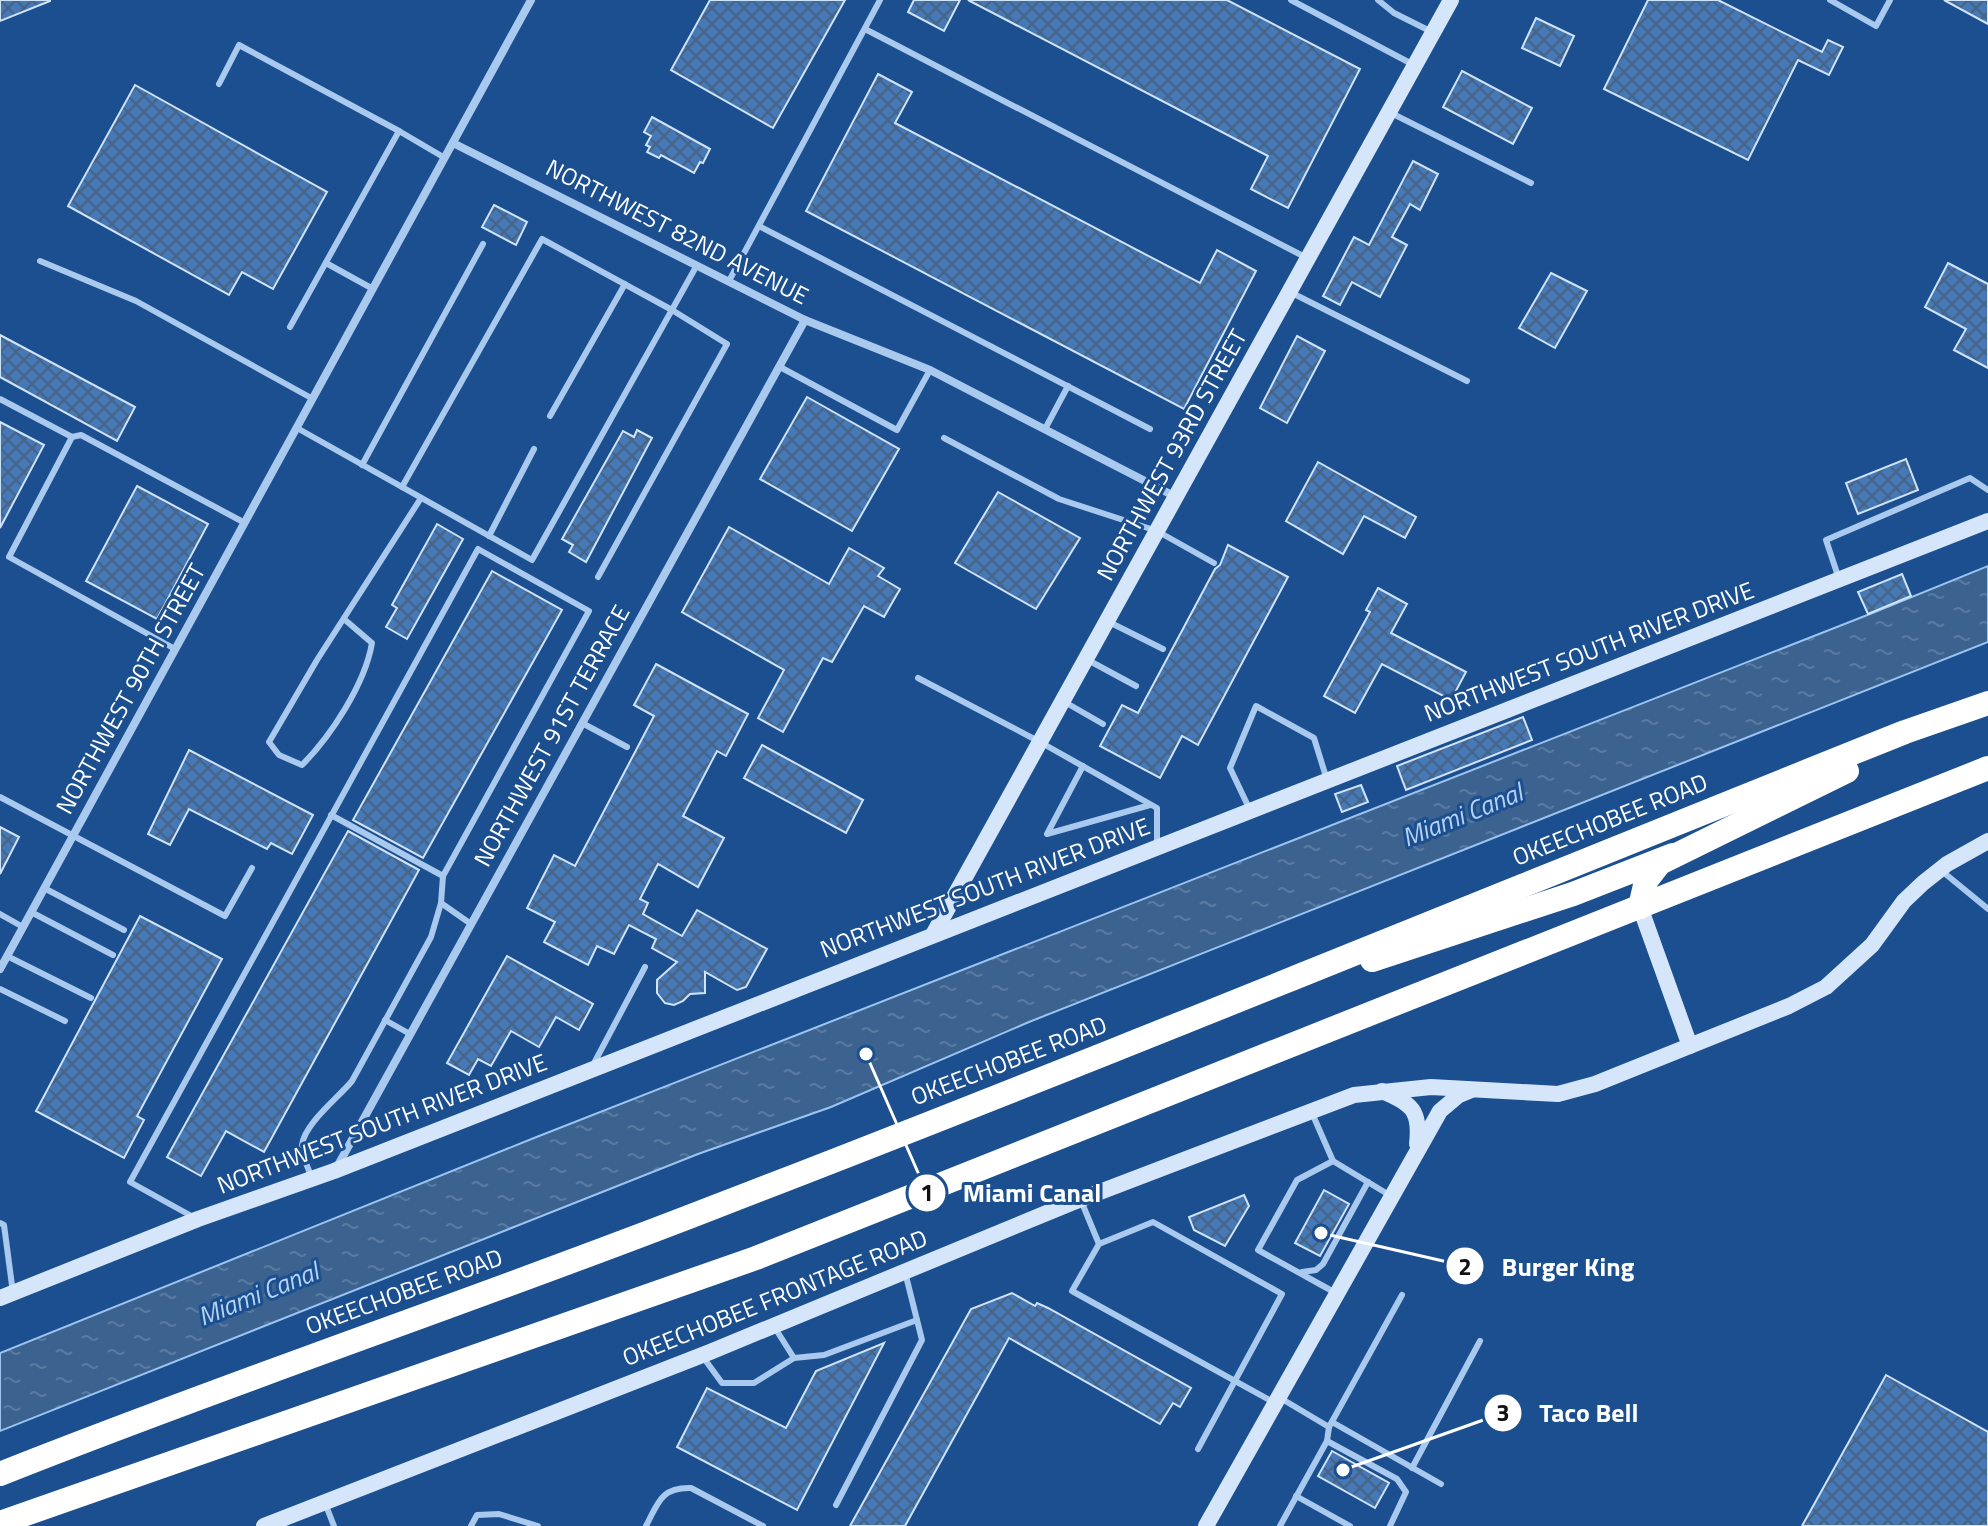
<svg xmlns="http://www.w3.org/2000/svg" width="1988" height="1526" font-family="'Titillium Web',sans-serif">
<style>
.water{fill:url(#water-ripples);stroke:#9cc4f0;stroke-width:2}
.building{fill:url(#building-cross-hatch);stroke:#cfe3fa;stroke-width:2}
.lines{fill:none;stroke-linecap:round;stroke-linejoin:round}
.lane{stroke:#a9c9ee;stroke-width:6}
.street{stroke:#a9c9ee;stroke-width:8}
.secondary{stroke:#d6e6fa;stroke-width:16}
.highway{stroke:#fff;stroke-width:24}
.labels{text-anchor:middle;stroke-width:6;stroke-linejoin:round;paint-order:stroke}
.street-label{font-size:24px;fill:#fff;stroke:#1b4f8f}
.water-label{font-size:26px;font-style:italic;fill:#b5d3f5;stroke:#1b4f8f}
.leader{fill:none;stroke:#fff;stroke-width:3}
.callout-dot{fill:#fff;stroke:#1b4f8f;stroke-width:3}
.mark-label{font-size:24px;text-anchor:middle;font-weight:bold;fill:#111}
.callout-label{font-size:26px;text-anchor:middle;font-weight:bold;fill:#fff;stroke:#1b4f8f;stroke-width:6;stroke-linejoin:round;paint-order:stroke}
</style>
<defs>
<pattern id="water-ripples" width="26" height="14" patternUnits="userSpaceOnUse" patternTransform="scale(2)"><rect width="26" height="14" fill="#3c6290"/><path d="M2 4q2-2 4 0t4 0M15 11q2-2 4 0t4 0" fill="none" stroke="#597aa1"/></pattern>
<pattern id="building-cross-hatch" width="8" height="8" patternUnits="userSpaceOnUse" patternTransform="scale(2)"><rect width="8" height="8" fill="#4478b7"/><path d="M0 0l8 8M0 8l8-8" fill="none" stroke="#486282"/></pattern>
</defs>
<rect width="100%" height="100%" fill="#1b4f8f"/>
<!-- water -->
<path class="water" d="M1988,566V642L1029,1022L831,1107L698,1154L0,1431V1353L534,1138L1870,614Z"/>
<!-- building -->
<g class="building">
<path d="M0,0H50V1L0,21Z"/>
<path d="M710,0H845L773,128L671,70Z"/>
<path d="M914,0H960L944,31L908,12Z"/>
<path d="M968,0H1227L1360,69L1288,208L1251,189L1268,156Z"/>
<path d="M1648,0H1718L1822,52L1828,40L1843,47L1829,75L1798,60L1748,160L1604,89Z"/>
<path d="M1944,0H1988V24Z"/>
<path d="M1536,18L1574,36L1560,66L1522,48Z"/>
<path d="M1462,71L1532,108L1513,144L1443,107Z"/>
<path d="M878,74L912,92L895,123L1200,283L1217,250L1256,271L1184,409L806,211Z"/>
<path d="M135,85L327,192L273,289L242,272L229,295L68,206Z"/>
<path d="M652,117L710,149L703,163L700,162L694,173L661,155L659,158L647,152L650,147L646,145L651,136L644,132Z"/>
<path d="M1413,161L1438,174L1420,210L1410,204L1392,237L1407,245L1380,297L1352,282L1340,305L1323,296L1354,237L1369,245Z"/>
<path d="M494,205L527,222L516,245L482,227Z"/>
<path d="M1948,263L1988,284V368L1954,350L1966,329L1925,307Z"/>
<path d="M1551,273L1587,291L1555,348L1519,328Z"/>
<path d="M0,335L135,407L117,441L0,377Z"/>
<path d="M1297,336L1325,351L1287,423L1260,408Z"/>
<path d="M807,397L899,449L852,531L760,479Z"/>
<path d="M0,422L44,445L0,528Z"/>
<path d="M637,430L652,438L586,562L569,552L573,545L562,539L623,431L634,437Z"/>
<path d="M1906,459L1918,490L1858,514L1846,483Z"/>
<path d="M1318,462L1416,517L1405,538L1364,516L1343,554L1286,521Z"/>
<path d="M137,486L208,524L157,619L86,581Z"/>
<path d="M998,492L1080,538L1036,609L955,563Z"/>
<path d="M437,524L463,539L407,639L386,627L397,608L392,605Z"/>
<path d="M729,527L829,584L849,548L884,568L878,576L900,589L884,617L864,606L832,662L823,658L783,732L758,718L784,670L682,612Z"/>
<path d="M1228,545L1288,577L1198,745L1182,736L1160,778L1100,746L1122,705L1138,713L1215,569L1220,565Z"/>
<path d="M492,571L562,610L423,858L353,820Z"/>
<path d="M1902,574L1911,596L1868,614L1858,592Z"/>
<path d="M1378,588L1407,604L1391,633L1466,672L1451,700L1382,664L1355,713L1324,696L1370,612L1366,610Z"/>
<path d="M656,664L748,714L726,756L717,751L683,816L724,838L698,887L658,864L640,899L648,903L643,914L682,936L697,910L767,949L746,987L737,990L705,972V993L690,994L683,1001L674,1005L665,1003L657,993V980L677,962L652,948L656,939L629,925L614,954L597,946L588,965L544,942L555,922L527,908L554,855L575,866L654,716L634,705Z"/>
<path d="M1523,717L1532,740L1406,790L1397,766Z"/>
<path d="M762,745L863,800L846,833L744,778Z"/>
<path d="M189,750L313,815L292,854L271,843L267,849L189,809L170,845L148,834Z"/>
<path d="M1361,785L1368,802L1342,812L1335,794Z"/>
<path d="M0,827L19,837L0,874Z"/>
<path d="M348,831L419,870L264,1152L226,1131L201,1176L167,1157Z"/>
<path d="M140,916L222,959L137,1116L144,1120L124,1158L36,1111Z"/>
<path d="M507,956L593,1004L579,1030L556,1017L539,1047L511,1031L491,1066L478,1059L469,1075L447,1063Z"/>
<path d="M1324,1190L1349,1204L1320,1256L1295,1243Z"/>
<path d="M1244,1195L1249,1206L1225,1246L1194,1230L1189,1217Z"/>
<path d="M1012,1293L1035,1306L1037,1303L1048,1308L1191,1388L1180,1407L1173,1403L1160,1424L1009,1338L905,1526H850L971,1309Z"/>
<path d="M884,1343L797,1510L677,1447L707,1388L786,1428L816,1371Z"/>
<path d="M1886,1375L1988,1432V1526H1802Z"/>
<path d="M1332,1451L1389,1483L1375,1508L1318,1476Z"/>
</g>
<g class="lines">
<!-- lane -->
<g class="lane">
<path d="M1291,0L1412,64"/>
<path d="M1378,0L1394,13L1430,31"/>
<path d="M1830,0L1876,26L1890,0"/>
<path d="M865,29L1305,257"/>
<path d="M219,84L239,45L399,131"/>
<path d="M1389,112L1531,183"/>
<path d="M759,226L1150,429"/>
<path d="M40,261L136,301L313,399"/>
<path d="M326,263L373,289"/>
<path d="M729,281L880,0"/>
<path d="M1290,292L1467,381"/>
<path d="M290,327L399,131L445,158"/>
<path d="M780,367L897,430L930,370"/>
<path d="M0,399L72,437"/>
<path d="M550,416L625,284"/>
<path d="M297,428L532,560L697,265"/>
<path d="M1045,429L1068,386"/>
<path d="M944,438L1059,499L1157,531L1214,563"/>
<path d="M362,465L483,244"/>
<path d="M402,487L542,239L672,310L727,344L598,577"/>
<path d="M489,536L534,449"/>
<path d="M1838,576L1826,540L1970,478L1988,490"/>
<path d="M344,619L372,643C365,684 331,736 302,765L279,755L269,742L317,660L421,498"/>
<path d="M1107,621L1163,649"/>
<path d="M175,649L9,557L72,437L81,435L245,523"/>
<path d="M1086,659L1136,686"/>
<path d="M918,678L1040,742L1157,808V846"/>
<path d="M1063,701L1103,724"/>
<path d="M582,723L627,747"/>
<path d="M1083,766L1047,834L1150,805"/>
<path d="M0,797L225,916L252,868"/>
<path d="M1249,808L1230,768L1256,706L1314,738L1327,780"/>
<path d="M1943,872L1988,909"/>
<path d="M443,876L441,903L471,924"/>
<path d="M44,888L124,930"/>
<path d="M31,912L113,955"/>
<path d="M0,914L23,927"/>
<path d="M7,956L91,998"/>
<path d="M0,989L65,1021"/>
<path d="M385,1020L410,1034"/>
<path d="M592,1067L645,967"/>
<path d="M1312,1113L1333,1161L1391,1196"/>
<path d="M1333,1161L1297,1180L1258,1250L1334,1292"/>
<path d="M311,1176C308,1167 301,1155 302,1145C304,1124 339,1097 352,1081L431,937L441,903"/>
<path d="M1082,1203L1099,1244L1153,1222L1282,1294L1198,1449"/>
<path d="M195,1218L130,1182L478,549L589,611L443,876L331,815"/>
<path d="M0,1223L4,1225L13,1293"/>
<path d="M1099,1244L1072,1291L1275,1403"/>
<path d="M1302,1272L1316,1270L1323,1264L1368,1182"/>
<path d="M775,1328L794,1358"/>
<path d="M703,1357L722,1383H754L794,1358L824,1355L917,1320"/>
<path d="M1332,1422L1441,1484"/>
<path d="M1329,1427L1402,1295"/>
<path d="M1327,1441L1397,1479L1406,1492L1390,1526"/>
<path d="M1412,1468L1480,1341"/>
<path d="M1296,1496L1350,1526"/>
<path d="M325,1503L334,1526"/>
<path d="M836,1505L922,1340L905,1272"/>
<path d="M471,1526L477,1515L499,1514L538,1526"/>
<path d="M646,1526C658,1503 661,1487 691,1488L763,1526"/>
<path d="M1280,1526L1327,1441L1329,1427L1282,1399"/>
</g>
<!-- street -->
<g class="street">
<path d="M453,143L805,320L930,370L1176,497"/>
<path d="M0,969L531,0"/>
<path d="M337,1167L805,320"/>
</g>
<!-- secondary -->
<g class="secondary">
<path d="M1640,907L1690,1046"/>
<path d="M934,933L1451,0"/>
<path d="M1382,1091C1411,1103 1421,1110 1417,1144"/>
<path d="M0,1298L198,1219L334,1171L1988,521"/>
<path d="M264,1526L710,1352L1071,1203L1354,1095L1431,1087L1558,1094L1595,1084L1789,1006L1826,987L1872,945L1904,901L1923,883L1947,864L1988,841"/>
<path d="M1206,1526L1440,1111L1459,1095L1471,1090"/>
</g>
<!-- highway -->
<g class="highway">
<path d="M1640,907L1646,881L1660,863L1847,771"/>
<path d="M1372,960L1573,894L1673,855"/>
<path d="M0,1474C236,1380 476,1300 712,1208C1112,1054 1507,891 1905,732L1988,703"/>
<path d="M0,1523L756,1258L1988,768"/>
</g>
</g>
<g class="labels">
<!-- street labels -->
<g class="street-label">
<text transform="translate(677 232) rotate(27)" y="8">NORTHWEST 82ND AVENUE</text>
<text transform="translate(1172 455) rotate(-61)" y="8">NORTHWEST 93RD STREET</text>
<text transform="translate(1589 652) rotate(-21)" y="8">NORTHWEST SOUTH RIVER DRIVE</text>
<text transform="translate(131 689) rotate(-61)" y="8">NORTHWEST 90TH STREET</text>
<text transform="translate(552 736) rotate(-61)" y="8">NORTHWEST 91ST TERRACE</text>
<text transform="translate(1610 820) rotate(-22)" y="8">OKEECHOBEE ROAD</text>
<text transform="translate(985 888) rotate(-21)" y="8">NORTHWEST SOUTH RIVER DRIVE</text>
<text transform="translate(1009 1061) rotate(-21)" y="8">OKEECHOBEE ROAD</text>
<text transform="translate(382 1124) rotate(-21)" y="8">NORTHWEST SOUTH RIVER DRIVE</text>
<text transform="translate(404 1292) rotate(-20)" y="8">OKEECHOBEE ROAD</text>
<text transform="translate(775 1298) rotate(-22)" y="8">OKEECHOBEE FRONTAGE ROAD</text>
</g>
<!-- water labels -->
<g class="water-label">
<text transform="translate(1462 815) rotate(-22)" y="9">Miami Canal</text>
<text transform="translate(258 1294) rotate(-22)" y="9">Miami Canal</text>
</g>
</g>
<!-- callouts -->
<path class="leader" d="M866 1054L927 1193M1321 1233L1465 1266M1343 1470L1503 1413"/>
<g class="callout-dot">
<circle cx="866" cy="1054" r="8"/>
<circle cx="1321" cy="1233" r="8"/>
<circle cx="1343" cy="1470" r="8"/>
<circle cx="927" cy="1193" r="20"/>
<circle cx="1465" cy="1266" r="20"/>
<circle cx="1503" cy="1413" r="20"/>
</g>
<g class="mark-label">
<text x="927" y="1201">1</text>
<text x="1465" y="1275">2</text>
<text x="1503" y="1421">3</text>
</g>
<g class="callout-label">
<text x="1032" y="1202">Miami Canal</text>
<text x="1568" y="1276">Burger King</text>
<text x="1589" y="1422">Taco Bell</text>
</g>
</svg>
